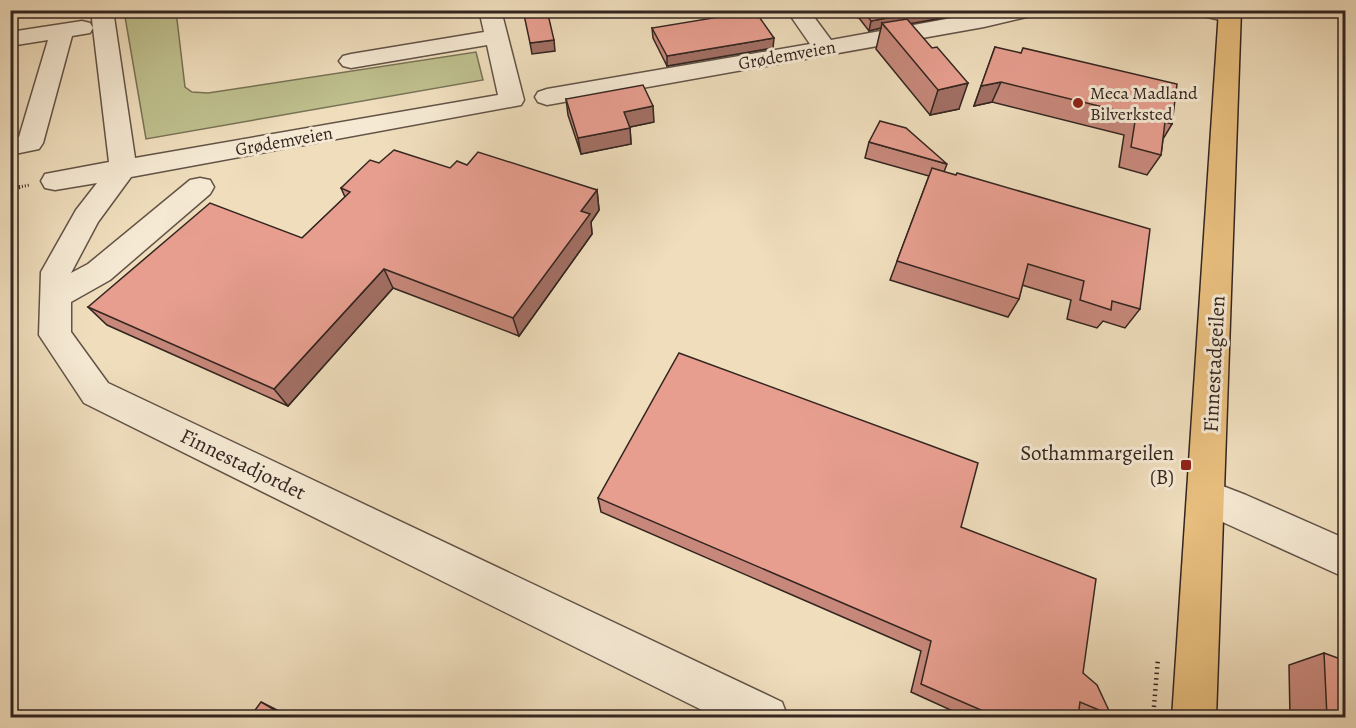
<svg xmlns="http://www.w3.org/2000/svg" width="1356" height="728" font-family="Alegreya,serif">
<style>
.green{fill:#bebf8d;stroke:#787256;stroke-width:1.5}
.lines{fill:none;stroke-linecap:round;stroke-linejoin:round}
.minor-casing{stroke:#625347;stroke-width:3}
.major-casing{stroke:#332520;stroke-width:3}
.path-far2{stroke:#332520;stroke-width:3;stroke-dasharray:1 2;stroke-linecap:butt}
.path-far1{stroke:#332520;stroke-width:4;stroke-dasharray:1.5 3;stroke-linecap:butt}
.path{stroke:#332520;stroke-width:4.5;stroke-dasharray:1.5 4;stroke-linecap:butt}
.minor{fill:#f5e9d3;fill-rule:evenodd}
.major{fill:#e8be7e;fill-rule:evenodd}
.wall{fill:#c7887b;stroke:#332520;stroke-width:1.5}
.shaded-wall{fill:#a26f64;stroke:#332520;stroke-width:1.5}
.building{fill:#e79e8f;stroke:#332520;stroke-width:1.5}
.poi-dot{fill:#8f2418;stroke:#f5e9d3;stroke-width:2}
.labels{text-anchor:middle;stroke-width:6;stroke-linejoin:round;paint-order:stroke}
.far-street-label{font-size:18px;fill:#332520;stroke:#f5e9d3}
.far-poi-label{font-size:18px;fill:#332520;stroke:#f5e9d3;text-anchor:start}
.street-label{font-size:21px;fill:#332520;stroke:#f5e9d3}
.poi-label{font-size:21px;fill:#332520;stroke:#f5e9d3;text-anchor:end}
</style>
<rect width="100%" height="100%" fill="#efddbc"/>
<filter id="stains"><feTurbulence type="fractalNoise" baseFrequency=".00333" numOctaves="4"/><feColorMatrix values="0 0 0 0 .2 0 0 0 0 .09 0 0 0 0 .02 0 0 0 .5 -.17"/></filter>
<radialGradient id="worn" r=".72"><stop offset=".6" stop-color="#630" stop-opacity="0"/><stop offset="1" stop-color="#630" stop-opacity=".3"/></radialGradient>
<!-- green -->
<path class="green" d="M124,11H176L185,87L192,92L208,93L476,52L483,80L146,139Z"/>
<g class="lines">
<defs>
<g id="minor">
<path d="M91,10H113L135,158L498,95L487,45L351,68L343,66L339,61L343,56L351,54L484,32L479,10H501L524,100L521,105L131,177L98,222L71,273L88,264L190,180L200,178L210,180L214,187L210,194L110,280L71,302V332L108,383L782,702L788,718H718L84,403L39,335L41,272L76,210L97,183L55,190L45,188L41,181L45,174L109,162L93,28L90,33L72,36L43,143L39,149L10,155V138L19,137L48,40L10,46V32L82,21L90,23L93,28Z"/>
<path d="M790,10H812L814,17L831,40L996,10H1038L1035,15L984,27L547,105L538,102L535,97L538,92L547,89L810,44L792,18Z"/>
<path d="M1195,10H1238L1241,15L1238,20L1230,22L1198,15Z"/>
<path d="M1333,10H1346V18L1338,17Z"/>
<path d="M1207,480L1246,495L1346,539V578L1194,509L1188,497L1194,485Z"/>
</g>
<path id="major" d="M1219,10H1241L1216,718H1172Z"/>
</defs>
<!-- minor casing -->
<use href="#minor" class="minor-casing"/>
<!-- major casing -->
<use href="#major" class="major-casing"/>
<!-- path-far2 -->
<path class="path-far2" d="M13,188L30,185"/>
<!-- path-far1 -->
<path class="path-far1" d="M10,189L20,187"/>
<!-- path -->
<path class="path" d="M1153,718L1158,658"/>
<!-- minor -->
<use href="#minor" class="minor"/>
<!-- major -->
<use href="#major" class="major"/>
</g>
<!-- wall -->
<g class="wall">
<path d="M830,10H954L953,16L910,23L959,109L930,115L876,49L881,28L869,31L859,18Z"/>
<path d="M652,28L773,48L667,66L653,38Z"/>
<path d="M995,47L1172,124L1163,139L1161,155L1147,175L1119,167L1124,135L992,102L974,106Z"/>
<path d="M566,99L654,122L630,127L631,144L581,154L568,115Z"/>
<path d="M869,142L947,164L944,172L1140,309L1125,328L1103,321L1097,328L1067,319L1071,300L1022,285L1019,299L1008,317L890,280L929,176L865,158Z"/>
<path d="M379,163L450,168L467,165L597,190L599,210L591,222L592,234L519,336L393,288L288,406L107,325L88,307L302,238L345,197L341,188Z"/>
<path d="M598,498L961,527L1083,673L1111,715L1104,717H966L911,692L921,651L601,512Z"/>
<path d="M1324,653L1346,717H1290L1289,665Z"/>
</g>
<!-- shaded-wall -->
<g class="shaded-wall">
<path d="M928,10H954L953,16L886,28L882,23L881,28L869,31L871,21Z"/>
<path d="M774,38L773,48L667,66V56Z"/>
<path d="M554,40L555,51L532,54L530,43Z"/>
<path d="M1001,82L992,102L974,106L981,86Z"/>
<path d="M968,83L959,109L930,115L938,90Z"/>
<path d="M653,106L654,122L625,128L624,112Z"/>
<path d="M630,128L631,144L581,154L578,138Z"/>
<path d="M597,190L599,210L591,222L592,234L519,336L513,318L581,211Z"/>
<path d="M384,269L393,288L288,406L274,389Z"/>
<path d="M261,702L291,717H287Z"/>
</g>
<!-- building -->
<g class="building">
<path d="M523,10H547L554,40L530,43Z"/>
<path d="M863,10H928L871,21Z"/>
<path d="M755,11L774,38L667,56L652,28Z"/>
<path d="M907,19L932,48L937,47L968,83L938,90L882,23Z"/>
<path d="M995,47L1021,53L1023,48L1177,84L1172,124L1165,122L1161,155L1131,147L1136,115L1001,82L981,86Z"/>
<path d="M643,85L653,106L624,112L630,128L578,138L566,99Z"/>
<path d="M880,121L906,128L947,164L869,142Z"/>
<path d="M394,150L450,168L457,161L467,165L478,152L597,190L581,211L590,214L513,318L384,269L274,389L88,307L210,203L302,238L350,192L341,188L370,160L379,163Z"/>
<path d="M932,168L956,175L957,173L1150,229L1140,309L1112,301L1111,310L1080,300L1084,281L1028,264L1019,299L897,261Z"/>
<path d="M679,353L978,463L961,527L1096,579L1083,673L1097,685L1111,715L1080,702L1078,717H997L921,684L931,641L598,498Z"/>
<path d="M1324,653L1346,661V717H1327Z"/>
<path d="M261,702L287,717H250Z"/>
</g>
<!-- markers -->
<g class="poi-dot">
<circle cx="1078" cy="103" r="6"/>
<rect x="1180" y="459" width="12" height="12" rx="3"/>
</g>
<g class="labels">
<!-- far-street labels -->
<g class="far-street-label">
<text transform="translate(787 55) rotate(-10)" y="6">Grødemveien</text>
<text transform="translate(284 141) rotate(-10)" y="6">Grødemveien</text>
</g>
<!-- far-poi labels -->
<g class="far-poi-label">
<text x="1090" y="99">Meca Madland<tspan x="1090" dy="21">Bilverksted</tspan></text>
</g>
<!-- street labels -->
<g class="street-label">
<text transform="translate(1214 364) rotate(-87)" y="7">Finnestadgeilen</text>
<text transform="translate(243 464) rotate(26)" y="7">Finnestadjordet</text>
</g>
<!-- poi labels -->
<g class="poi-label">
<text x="1174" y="460">Sothammargeilen<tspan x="1174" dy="24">(B)</tspan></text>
</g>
</g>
<!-- margin -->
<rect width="1356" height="728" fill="none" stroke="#efddbc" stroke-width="36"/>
<rect x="12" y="12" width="1332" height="704" fill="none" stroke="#332520" stroke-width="3"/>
<rect x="18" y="18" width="1320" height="692" fill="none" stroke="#332520" stroke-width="1.5"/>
<rect width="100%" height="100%" filter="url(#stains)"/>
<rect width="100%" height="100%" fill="url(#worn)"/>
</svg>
